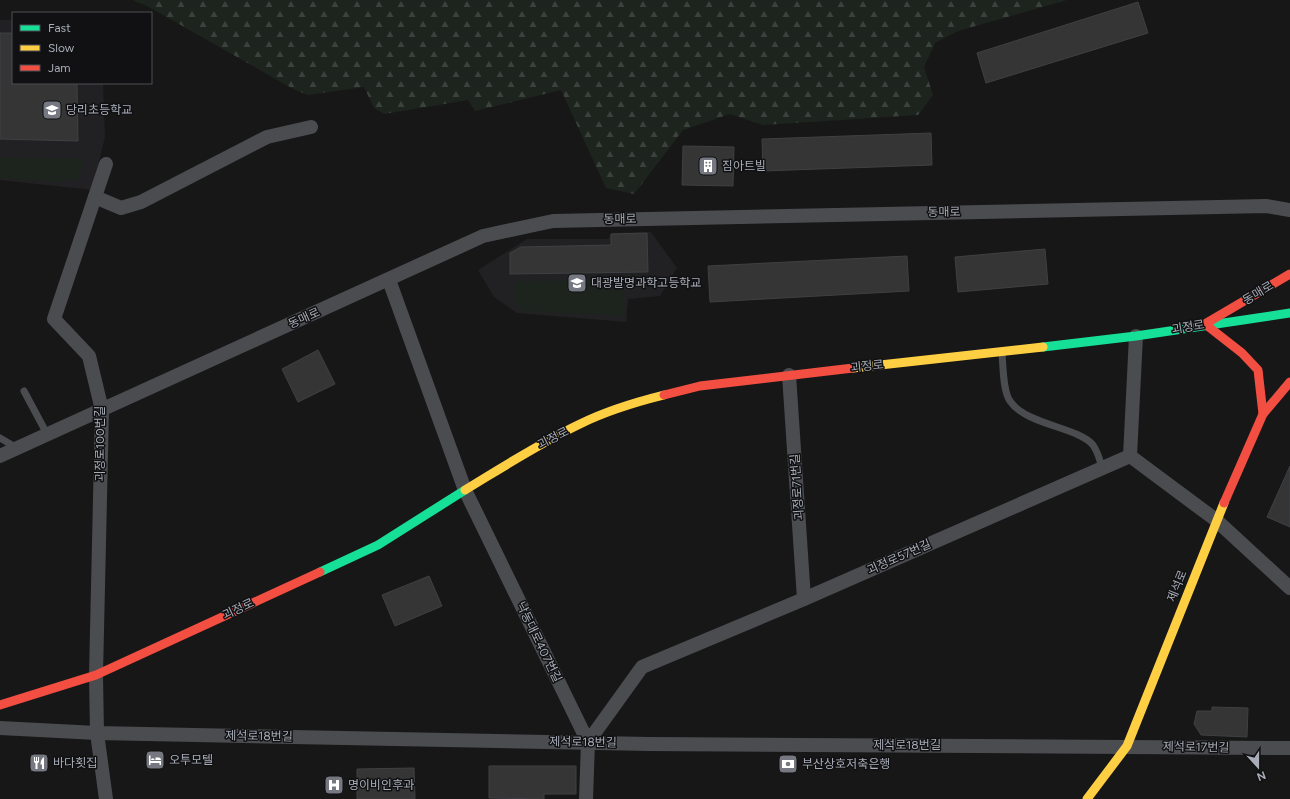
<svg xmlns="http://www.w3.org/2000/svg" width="1290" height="799" font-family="Figtree,'Noto Sans KR',sans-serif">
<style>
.built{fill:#212123}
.grass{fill:#1d241e}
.forest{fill:url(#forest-firs)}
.building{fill:#353536;stroke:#3f4043}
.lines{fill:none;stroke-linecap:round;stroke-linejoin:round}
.lane{stroke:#4b4c50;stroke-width:7}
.street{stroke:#4b4c50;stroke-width:14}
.fast{stroke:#16e098;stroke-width:9}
.slow{stroke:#ffcf43;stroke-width:9}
.jam{stroke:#f24e42;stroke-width:9}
.labels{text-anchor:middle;stroke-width:3;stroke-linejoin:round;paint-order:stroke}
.poi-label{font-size:12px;fill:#a8adb8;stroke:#111113;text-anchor:start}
.street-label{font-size:12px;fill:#a8adb8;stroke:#111113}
</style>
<defs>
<pattern id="forest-firs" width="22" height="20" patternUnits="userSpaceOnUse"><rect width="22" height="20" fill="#1d241e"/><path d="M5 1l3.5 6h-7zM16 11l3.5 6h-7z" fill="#3b413d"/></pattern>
</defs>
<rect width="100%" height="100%" fill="#171717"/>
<!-- built -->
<g class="built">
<path d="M0,20H13V83H103L105,137L92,190L0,180Z"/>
<path d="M651,232L677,268L660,296L628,299L626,322L517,313L494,297L478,270L527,239H608L612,233Z"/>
</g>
<!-- grass -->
<g class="grass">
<path d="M0,157L81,159L83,165L79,178L58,182L0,178Z"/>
<path d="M623,280L624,316L523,311L514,299L517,281Z"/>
</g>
<!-- forest -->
<path class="forest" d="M133,0H1067L958,31L935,43L924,67L933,95L918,115L763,125L730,114L683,130L634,194L606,188L561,90L475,111L468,100L384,114L374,108L364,87L308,95L295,90L149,7Z"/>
<!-- building -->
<g class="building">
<path d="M1138,2L1148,33L986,83L977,53Z"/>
<path d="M0,33H13V83H77L78,141L0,139Z"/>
<path d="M931,133L932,165L763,171L762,139Z"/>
<path d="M683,146L734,147L733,186L682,185Z"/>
<path d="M647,233L648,272L510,274V253L521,247L611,245V234Z"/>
<path d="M1045,249L1048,284L958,292L955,257Z"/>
<path d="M907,256L909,291L710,302L708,266Z"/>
<path d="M318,350L335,384L298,402L282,369Z"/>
<path d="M1290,466V527L1267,517Z"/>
<path d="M429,576L442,606L395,626L382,595Z"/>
<path d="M1212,707L1248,708L1247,737L1201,735L1194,724L1197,711H1212Z"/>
<path d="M489,766H576V794H544V799L489,798Z"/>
<path d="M414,768L415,799H357V769Z"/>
</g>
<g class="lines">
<!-- lane -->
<g class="lane">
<path d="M1002,353C1003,365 1003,392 1010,401C1026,425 1078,427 1093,445C1098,452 1100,460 1102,468"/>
<path d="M24,391L47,434"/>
<path d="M0,438L17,448"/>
</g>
<!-- street -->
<g class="street">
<path d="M106,164L54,319L89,356L102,410L96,675L97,733L649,744L1290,748"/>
<path d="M95,197L121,208L141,202L267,137L311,127"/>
<path d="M389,280L465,490L588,742L586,799"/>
<path d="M789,375L804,599"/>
<path d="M0,456L483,236L553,221L1266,206L1290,210"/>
<path d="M1130,456L1216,520L1290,588"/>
<path d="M0,728L97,733L106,799"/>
<path d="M588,742L642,667L804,599L1130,456L1136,336"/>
</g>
<!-- fast -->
<g class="fast">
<path d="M1043,347L1136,336L1290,313"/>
<path d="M320,572L378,545L465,490"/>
</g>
<!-- slow -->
<g class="slow">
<path d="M853,368L1043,347"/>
<path d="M465,490C503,467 540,443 580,424C606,411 636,402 664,395"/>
<path d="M1087,799L1127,746L1224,503"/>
</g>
<!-- jam -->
<g class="jam">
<path d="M664,395L700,386L853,368"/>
<path d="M1263,414L1258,370L1242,353L1205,324L1290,274"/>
<path d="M1224,503L1263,414L1290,382"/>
<path d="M0,705L96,675L320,572"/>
</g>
</g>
<!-- icons -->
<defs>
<symbol id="school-square" viewBox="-11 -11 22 22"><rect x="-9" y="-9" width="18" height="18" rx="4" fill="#757880" stroke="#111113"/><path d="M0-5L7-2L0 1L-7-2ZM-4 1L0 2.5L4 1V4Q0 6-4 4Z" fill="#fff"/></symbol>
<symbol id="building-square" viewBox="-11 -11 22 22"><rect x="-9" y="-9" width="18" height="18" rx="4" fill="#757880" stroke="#111113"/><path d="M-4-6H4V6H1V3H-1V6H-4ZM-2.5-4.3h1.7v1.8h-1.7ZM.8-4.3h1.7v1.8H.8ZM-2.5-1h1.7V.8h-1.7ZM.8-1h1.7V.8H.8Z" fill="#fff"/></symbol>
<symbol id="hotel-square" viewBox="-11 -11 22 22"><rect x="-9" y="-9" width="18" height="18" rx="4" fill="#757880" stroke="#111113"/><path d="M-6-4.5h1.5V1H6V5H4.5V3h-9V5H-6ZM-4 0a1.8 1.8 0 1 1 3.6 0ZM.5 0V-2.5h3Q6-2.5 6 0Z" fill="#fff"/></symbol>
<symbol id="restaurant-square" viewBox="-11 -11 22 22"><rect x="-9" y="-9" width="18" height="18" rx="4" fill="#757880" stroke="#111113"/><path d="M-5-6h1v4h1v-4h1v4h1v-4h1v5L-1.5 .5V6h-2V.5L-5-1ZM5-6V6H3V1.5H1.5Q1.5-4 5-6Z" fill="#fff"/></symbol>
<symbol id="bank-square" viewBox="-11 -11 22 22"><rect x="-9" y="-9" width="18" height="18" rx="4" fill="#757880" stroke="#111113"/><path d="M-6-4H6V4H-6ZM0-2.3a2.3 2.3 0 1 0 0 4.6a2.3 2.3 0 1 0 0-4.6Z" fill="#fff"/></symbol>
<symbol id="hospital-square" viewBox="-11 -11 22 22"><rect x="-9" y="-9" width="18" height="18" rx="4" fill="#757880" stroke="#111113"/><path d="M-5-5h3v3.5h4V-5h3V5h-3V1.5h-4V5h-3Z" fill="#fff"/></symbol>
</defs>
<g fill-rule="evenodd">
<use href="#school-square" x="41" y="99" width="22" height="22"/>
<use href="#building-square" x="697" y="155" width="22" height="22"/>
<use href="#school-square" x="566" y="272" width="22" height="22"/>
<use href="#hotel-square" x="144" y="749" width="22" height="22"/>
<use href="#restaurant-square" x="28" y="752" width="22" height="22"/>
<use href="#bank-square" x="777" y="753" width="22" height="22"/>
<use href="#hospital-square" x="323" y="774" width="22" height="22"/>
</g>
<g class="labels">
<!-- poi labels -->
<g class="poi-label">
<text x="66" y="114">당리초등학교</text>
<text x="722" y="170">짐아트빌</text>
<text x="591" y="287">대광발명과학고등학교</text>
<text x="169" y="764">오투모텔</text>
<text x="53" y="767">바다횟집</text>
<text x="802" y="768">부산상호저축은행</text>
<text x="348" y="789">명이비인후과</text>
</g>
<!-- street labels -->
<g class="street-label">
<text transform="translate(944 212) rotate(-1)" y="4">동매로</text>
<text transform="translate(620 219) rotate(-1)" y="4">동매로</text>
<text transform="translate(1258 293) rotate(-31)" y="4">동매로</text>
<text transform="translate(304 318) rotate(-24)" y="4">동매로</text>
<text transform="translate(1188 327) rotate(-9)" y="4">괴정로</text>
<text transform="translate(867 366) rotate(-6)" y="4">괴정로</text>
<text transform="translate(553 438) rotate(-27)" y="4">괴정로</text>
<text transform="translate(100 444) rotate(-90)" y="4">괴정로100번길</text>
<text transform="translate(797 487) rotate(-94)" y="4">괴정로71번길</text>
<text transform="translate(899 557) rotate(-24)" y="4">괴정로57번길</text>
<text transform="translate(1177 586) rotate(-68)" y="4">제석로</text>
<text transform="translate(238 609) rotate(-25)" y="4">괴정로</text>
<text transform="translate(539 642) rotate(64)" y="4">낙동대로407번길</text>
<text transform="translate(259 736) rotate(1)" y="4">제석로18번길</text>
<text transform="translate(583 742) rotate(1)" y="4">제석로18번길</text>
<text x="907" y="749">제석로18번길</text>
<text transform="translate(1196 747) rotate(1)" y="4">제석로17번길</text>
</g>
</g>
<!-- legend -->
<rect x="12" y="12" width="140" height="72" fill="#111113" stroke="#4d4f55"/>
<rect x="20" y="25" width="20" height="6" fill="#16e098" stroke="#4d4f55"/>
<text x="48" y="32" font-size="12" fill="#a8adb8">Fast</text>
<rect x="20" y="45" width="20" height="6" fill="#ffcf43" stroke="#4d4f55"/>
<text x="48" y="52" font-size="12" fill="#a8adb8">Slow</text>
<rect x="20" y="65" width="20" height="6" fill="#f24e42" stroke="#4d4f55"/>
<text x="48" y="72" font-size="12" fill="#a8adb8">Jam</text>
<!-- north arrow -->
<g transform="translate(1258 767) rotate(159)" stroke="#111113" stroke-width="3" paint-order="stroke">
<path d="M0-3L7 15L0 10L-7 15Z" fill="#a8adb8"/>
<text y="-6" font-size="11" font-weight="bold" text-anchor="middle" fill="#a8adb8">N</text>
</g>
</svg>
